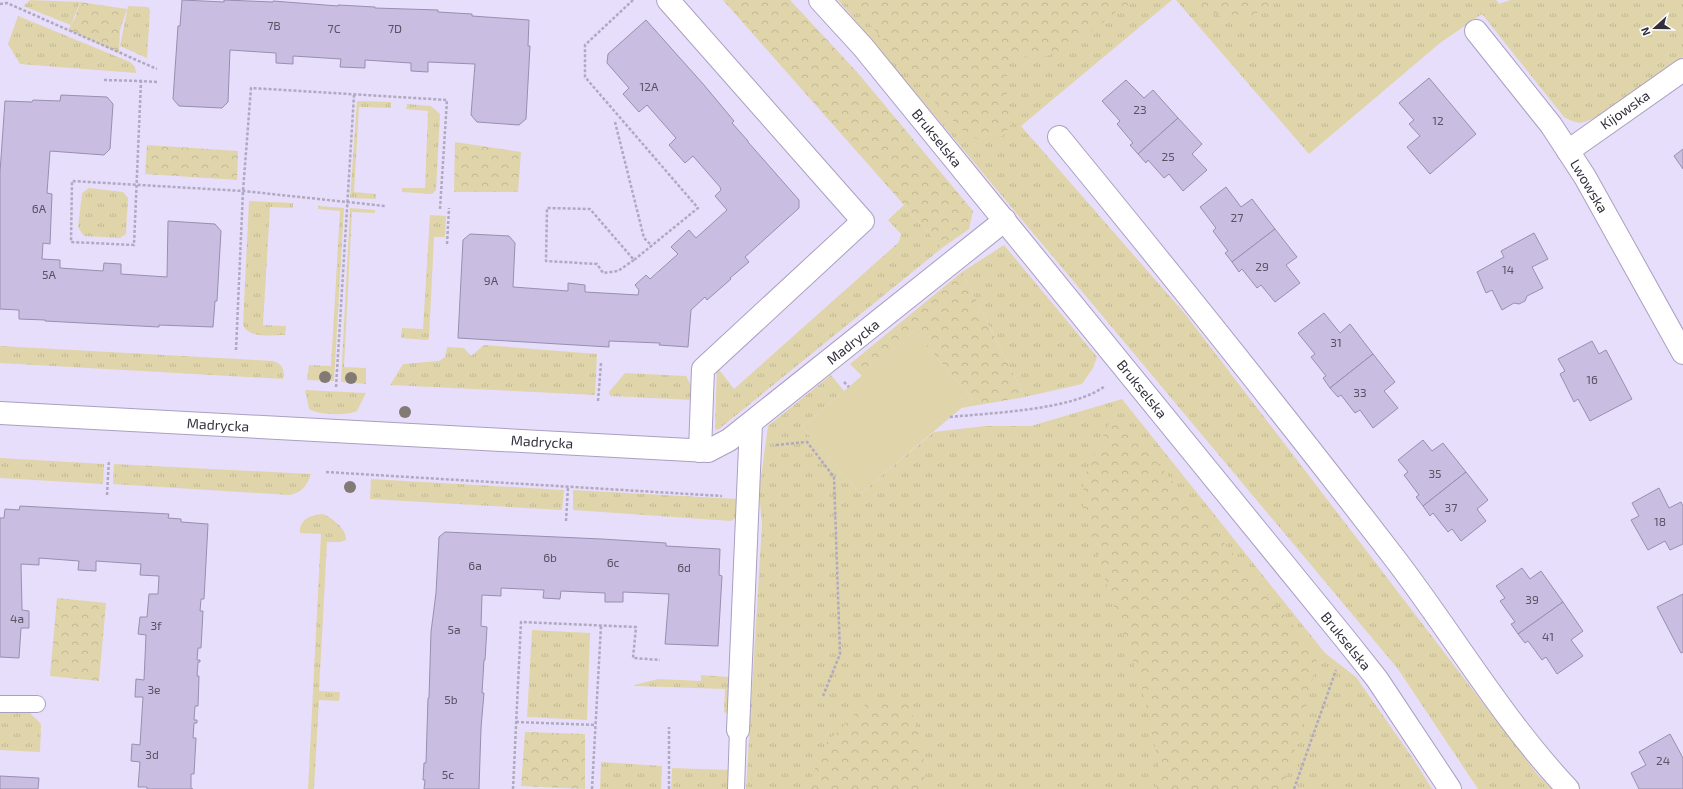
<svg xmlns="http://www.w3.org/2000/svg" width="1683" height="789" font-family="'Exo 2',sans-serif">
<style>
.grass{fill:url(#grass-tufts)}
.forest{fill:url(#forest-crowns)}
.pitch{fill:#e0d5aa}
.building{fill:#c9bee1;stroke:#988eae}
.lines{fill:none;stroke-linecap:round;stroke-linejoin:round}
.lane-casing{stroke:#aa9fc1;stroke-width:18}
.street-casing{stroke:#aa9fc1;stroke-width:24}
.path{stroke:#b0a9c1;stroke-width:2.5;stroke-dasharray:3 2;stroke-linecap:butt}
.lane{stroke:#fff;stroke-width:16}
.street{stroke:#fff;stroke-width:22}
.tree{fill:#837a76}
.labels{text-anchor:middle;stroke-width:3;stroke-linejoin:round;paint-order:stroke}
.number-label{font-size:12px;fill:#585365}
.street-label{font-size:14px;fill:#332f3c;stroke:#fff}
</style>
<defs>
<pattern id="grass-tufts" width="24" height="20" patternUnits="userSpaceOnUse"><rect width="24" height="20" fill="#e0d5aa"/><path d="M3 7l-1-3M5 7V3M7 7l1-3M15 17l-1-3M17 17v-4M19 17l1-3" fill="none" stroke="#c1b793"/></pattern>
<pattern id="forest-crowns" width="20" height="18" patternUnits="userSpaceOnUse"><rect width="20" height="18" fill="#e0d5aa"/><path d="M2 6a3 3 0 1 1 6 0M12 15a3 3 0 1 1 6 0" fill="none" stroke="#c1b793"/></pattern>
</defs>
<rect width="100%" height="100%" fill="#e7defb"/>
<!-- grass -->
<g class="grass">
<path d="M30,0L80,2L71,25L23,6Z"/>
<path d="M838,0H1172L1021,126L1186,315L1538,775L1552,789H1478L1398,669Z"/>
<path d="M1176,0H1496L1499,3L1498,4L1511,0H1683V57L1596,117C1582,124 1578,125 1564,117L1482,14L1440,43L1309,154Z"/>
<path d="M128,6L148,7L150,10L147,58L120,46Z"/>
<path d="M18,16L130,62L135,67L136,73L20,64L8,44Z"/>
<path d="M357,101L391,102V108L359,107L354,192L376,194V199L350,198Z"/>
<path d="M407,104L431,106L440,114L436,190L432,194L402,192V188H425L428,111L406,109Z"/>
<path d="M89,188L123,192L128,198L126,234L120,238L84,236L78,227L82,193Z"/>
<path d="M249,201L293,203V208L270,207L263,325L286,326L285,335C272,335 249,339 243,325Z"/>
<path d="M904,205L942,248L719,429L716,430L715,427L717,367L734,389L899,242L901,234L888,220Z"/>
<path d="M318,206L344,208L334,381L307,380L309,365L331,366L340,211L318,209Z"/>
<path d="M350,208L375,210V213L352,212L344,367L366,368V384L341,382Z"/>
<path d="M430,215L446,216L445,237H434L429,339L426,340L401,338L402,328L423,329Z"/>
<path d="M1004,245L1097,357L1093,368L1082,384L1025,397L962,272Z"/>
<path d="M484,345L597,354L595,395L390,385L403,364L439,361L445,357L447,347L464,348L471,356Z"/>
<path d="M0,346L273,361C282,364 285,369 283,379L0,363Z"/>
<path d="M625,373L686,376L693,389V400L610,396L609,392Z"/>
<path d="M831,375L844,391L802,427L860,494L934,432L985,426H1031L1122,399L1325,653L1356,677L1414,760L1432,789H746L762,524L759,492L768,426Z"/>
<path d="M305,390L366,393L357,411C346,416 319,415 309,409Z"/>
<path d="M0,458L104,464L103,484L0,478Z"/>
<path d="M114,464L311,474C307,486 302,492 290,495L113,484Z"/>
<path d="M371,479L564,490L562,510L370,499Z"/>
<path d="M573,490L737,499V517L731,521L573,510Z"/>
<path d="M323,514C332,518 347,529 346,540L340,542H327L319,691L340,692L339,701L319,700L314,789H308L321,534L300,533C299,519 311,515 323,514Z"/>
<path d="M532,630L590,633L587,720L527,717Z"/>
<path d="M701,675L729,677L731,679L729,711L726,713L724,712L725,689L634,686V685L658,679L701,681Z"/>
<path d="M0,710L28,711L41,724L40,752L0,750Z"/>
<path d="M601,762L662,766L661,789H600Z"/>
<path d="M672,768L731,770L730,789H671Z"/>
</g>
<!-- forest -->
<g class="forest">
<path d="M723,0H790L857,72L973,211L969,229L942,248Z"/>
<path d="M850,0H1140L1119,9L1089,34L1063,50L1039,59L1009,55L1006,89L1012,123L1003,136L985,140L969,137L930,97Z"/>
<path d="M1192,0H1281L1235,25Z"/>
<path d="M80,2L127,9L120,30L119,53L68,30L75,18Z"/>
<path d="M455,142L521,152L518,192H454Z"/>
<path d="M147,145L238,151L237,180L145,174Z"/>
<path d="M962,272L1025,397L961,408L972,399L914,331L862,376L850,364Z"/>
<path d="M1110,422L1133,434L1318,655L1300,734L1282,789H1156L1159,766L1142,687L1109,593L1083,507L1084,477Z"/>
<path d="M57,598L106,603L99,681L50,676Z"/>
<path d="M907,698L923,749L925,789H806L826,743L867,703Z"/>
<path d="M525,732L585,734V789L521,786Z"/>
</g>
<!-- pitch -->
<path class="pitch" d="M914,331L972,399L860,494L802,427Z"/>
<!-- building -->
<g class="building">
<path d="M182,0L224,2V0L273,2V1L338,6V5L375,7V8L438,10V12L472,14V16L529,20L528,46H530L526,119L519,125L477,122L471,115L475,64L428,62V72L411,71V63L365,60V68L340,67L341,59L293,56V64L276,63V53L230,50L228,102L222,108L179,106L173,99L178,26H180Z"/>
<path d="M646,20L704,85L734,121L732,123L748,141V142L799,200V208L745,257L749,262L730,278L731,279L707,300L705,297L691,310L688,347L659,345L660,343L609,341V347L458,338L463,240L470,234L509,236L515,243L513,287L568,291V283L585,285V292L638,295L639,290L635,285L646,275L650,279L678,254L671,247L689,230L696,238L727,210L715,196L721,190L720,187L693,156L685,163L669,145L676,138L647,105L639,112L623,94L629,88L607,63L608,54Z"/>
<path d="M1429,78L1476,134L1430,174L1407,147L1420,136L1409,124L1414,120L1399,103Z"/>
<path d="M1126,80L1144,98L1153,90L1178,118L1138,154L1130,145L1133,143L1117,124L1120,121L1102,101Z"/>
<path d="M61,95L107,97L113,104L110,149L104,155L50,151L47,193L52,194L50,244L43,243L42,259L60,260V268L103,271L104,263L121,264V274L167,277L168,221L215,224L221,231L217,301H215L213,327L159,325V327L45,321V320L19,319V310L0,309V172L5,101L32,102L33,100L60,101Z"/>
<path d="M1178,118L1202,144L1192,154L1207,170L1183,191L1169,174L1164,178L1148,160L1146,163L1138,154Z"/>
<path d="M1683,149V169L1674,156Z"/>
<path d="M1226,187L1241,207L1252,199L1275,229L1232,262L1225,253L1228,251L1213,231L1216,228L1200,207Z"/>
<path d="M1275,229L1297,257L1286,265L1300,283L1275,302L1261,285L1257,288L1242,269L1239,272L1232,262Z"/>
<path d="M1534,233L1548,259L1532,267L1543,288L1527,296L1525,301L1519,304L1514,303L1502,310L1492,290L1486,293L1477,272L1504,257L1501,251Z"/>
<path d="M1324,313L1340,333L1350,324L1373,354L1330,388L1323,378L1326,376L1311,357L1315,354L1298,333Z"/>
<path d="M1592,341L1599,354L1606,350L1632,399L1590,421L1578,399L1574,402L1560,374L1565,371L1558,359Z"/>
<path d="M1373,354L1395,382L1384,391L1398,408L1373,428L1360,410L1355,413L1341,395L1338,397L1330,388Z"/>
<path d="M1423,440L1432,451L1443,443L1466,472L1423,506L1416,497L1419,495L1404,475L1408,472L1398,460Z"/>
<path d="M1466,472L1488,500L1477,509L1486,521L1461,541L1452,529L1448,532L1433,513L1430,516L1423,506Z"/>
<path d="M1659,488L1669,508L1681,502L1683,506V544L1670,550L1665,541L1648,550L1631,520L1639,516L1632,503Z"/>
<path d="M20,506L169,514L168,518L181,519V522L208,524L204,599H201L200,611H203L201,648H198L197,660H200V662H198L197,676H199L198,706H195L194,720H197V723H194L193,738H196L194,774H191V788L193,789H147V787H138L140,762L131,761L132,744L140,745L143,697H135L136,679L144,680L146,635L138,634L140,617H147L149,594H158L159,576L140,575L141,564L96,561V571L78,570L79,561L39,558V565L21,564L22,610L29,611V628H21L19,658L0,657V518H4L5,509L19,510Z"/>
<path d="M445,532L602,539L666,543V546L720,549L719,575L722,576L718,646L665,644L669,594L623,592V602H605V593L561,591L560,599L543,598L544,590L501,588V596L482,595L481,626L487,627L485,660H484L482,693H484L481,728L479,789H424L425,780H423L424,763H426L428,698H429L431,632L436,593L439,537Z"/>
<path d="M1522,568L1530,579L1541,571L1563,602L1518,634L1511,624L1515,622L1500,601L1505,598L1496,586Z"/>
<path d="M1683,594V652L1681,653L1657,607Z"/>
<path d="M1563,602L1583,631L1571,640L1583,656L1557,674L1546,657L1542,660L1528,641L1525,643L1518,634Z"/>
<path d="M1670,734L1683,758V789H1639L1631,773L1646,765L1639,752Z"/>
<path d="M0,776L39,778L38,789H0Z"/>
</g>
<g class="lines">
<defs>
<g id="lane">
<path d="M0,704H37"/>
<path d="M736,789L738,730"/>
</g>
<g id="street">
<path d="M668,0L863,221L703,369L700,451"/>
<path d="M820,0L863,47L1346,640L1377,679L1450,789"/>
<path d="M1476,31L1551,125L1585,177L1683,353"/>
<path d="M1059,137C1173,276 1286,417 1396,560C1454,636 1503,720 1568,789"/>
<path d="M1568,151L1683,70"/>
<path d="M0,413L708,451L729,440L1005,220"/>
<path d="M738,730L751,423"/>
</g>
</defs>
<!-- lane casing -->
<use href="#lane" class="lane-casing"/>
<!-- street casing -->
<use href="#street" class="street-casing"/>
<!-- path -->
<g class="path">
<path d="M633,0L585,45V77L698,208L634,260L590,209L547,208L546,261L597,264L603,273L618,271L634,260"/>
<path d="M0,4L7,3L157,69"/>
<path d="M104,80L141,81"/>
<path d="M157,82L141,81L134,245L71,242L72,181L243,191L385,206"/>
<path d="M615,122L644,238L652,246"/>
<path d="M447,244L449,208"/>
<path d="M236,350L243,191L251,88L447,100L440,209"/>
<path d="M844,382L849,387"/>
<path d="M336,387L354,95"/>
<path d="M598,401L601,363"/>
<path d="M950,417C990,413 1074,410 1105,386"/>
<path d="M776,445L807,442L834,477L840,654L823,696"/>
<path d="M326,472L722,496"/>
<path d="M107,495L109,460"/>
<path d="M566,521L568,487"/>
<path d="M516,722L596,725"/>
<path d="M513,789L521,622L636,627L633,658L660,660"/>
<path d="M592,789L601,626"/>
<path d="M669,789V727"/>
<path d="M1294,789L1336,670"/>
</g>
<!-- lane -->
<use href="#lane" class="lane"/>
<!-- street -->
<use href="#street" class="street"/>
</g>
<!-- trees -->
<g class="tree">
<circle cx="325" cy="377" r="6"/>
<circle cx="351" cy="378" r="6"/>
<circle cx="405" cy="412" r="6"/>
<circle cx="350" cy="487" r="6"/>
</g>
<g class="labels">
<!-- number labels -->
<g class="number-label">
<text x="274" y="30">7B</text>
<text x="334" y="33">7C</text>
<text x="395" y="33">7D</text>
<text x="649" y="91">12A</text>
<text x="1140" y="114">23</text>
<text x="1438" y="125">12</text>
<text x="1168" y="161">25</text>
<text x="39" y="213">6A</text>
<text x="1237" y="222">27</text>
<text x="1262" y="271">29</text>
<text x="1508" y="274">14</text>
<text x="49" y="279">5A</text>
<text x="491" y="285">9A</text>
<text x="1336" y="347">31</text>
<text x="1592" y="384">16</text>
<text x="1360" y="397">33</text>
<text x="1435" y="478">35</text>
<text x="1451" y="512">37</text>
<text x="1660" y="526">18</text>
<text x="550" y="562">6b</text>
<text x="613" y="567">6c</text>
<text x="475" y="570">6a</text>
<text x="684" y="572">6d</text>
<text x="1532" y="604">39</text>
<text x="17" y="623">4a</text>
<text x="156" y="630">3f</text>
<text x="454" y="634">5a</text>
<text x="1548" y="641">41</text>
<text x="154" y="694">3e</text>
<text x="451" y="704">5b</text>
<text x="152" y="759">3d</text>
<text x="1663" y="765">24</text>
<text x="448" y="779">5c</text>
</g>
<!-- street labels -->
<g class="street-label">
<text transform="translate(1625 110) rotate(-35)" y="5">Kijowska</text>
<text transform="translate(937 138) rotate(51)" y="5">Brukselska</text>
<text transform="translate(1589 186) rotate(59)" y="5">Lwowska</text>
<text transform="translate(853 342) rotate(-39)" y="5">Madrycka</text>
<text transform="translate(1142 389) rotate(51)" y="5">Brukselska</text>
<text transform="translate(218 425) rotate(3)" y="5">Madrycka</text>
<text transform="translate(542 442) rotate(3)" y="5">Madrycka</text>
<text transform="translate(1346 641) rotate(51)" y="5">Brukselska</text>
</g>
</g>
<!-- north arrow -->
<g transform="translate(1655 28) rotate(249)" stroke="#ffffff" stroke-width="3" paint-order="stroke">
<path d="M0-3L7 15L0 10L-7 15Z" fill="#332f3c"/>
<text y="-6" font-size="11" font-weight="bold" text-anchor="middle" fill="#332f3c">N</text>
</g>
</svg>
